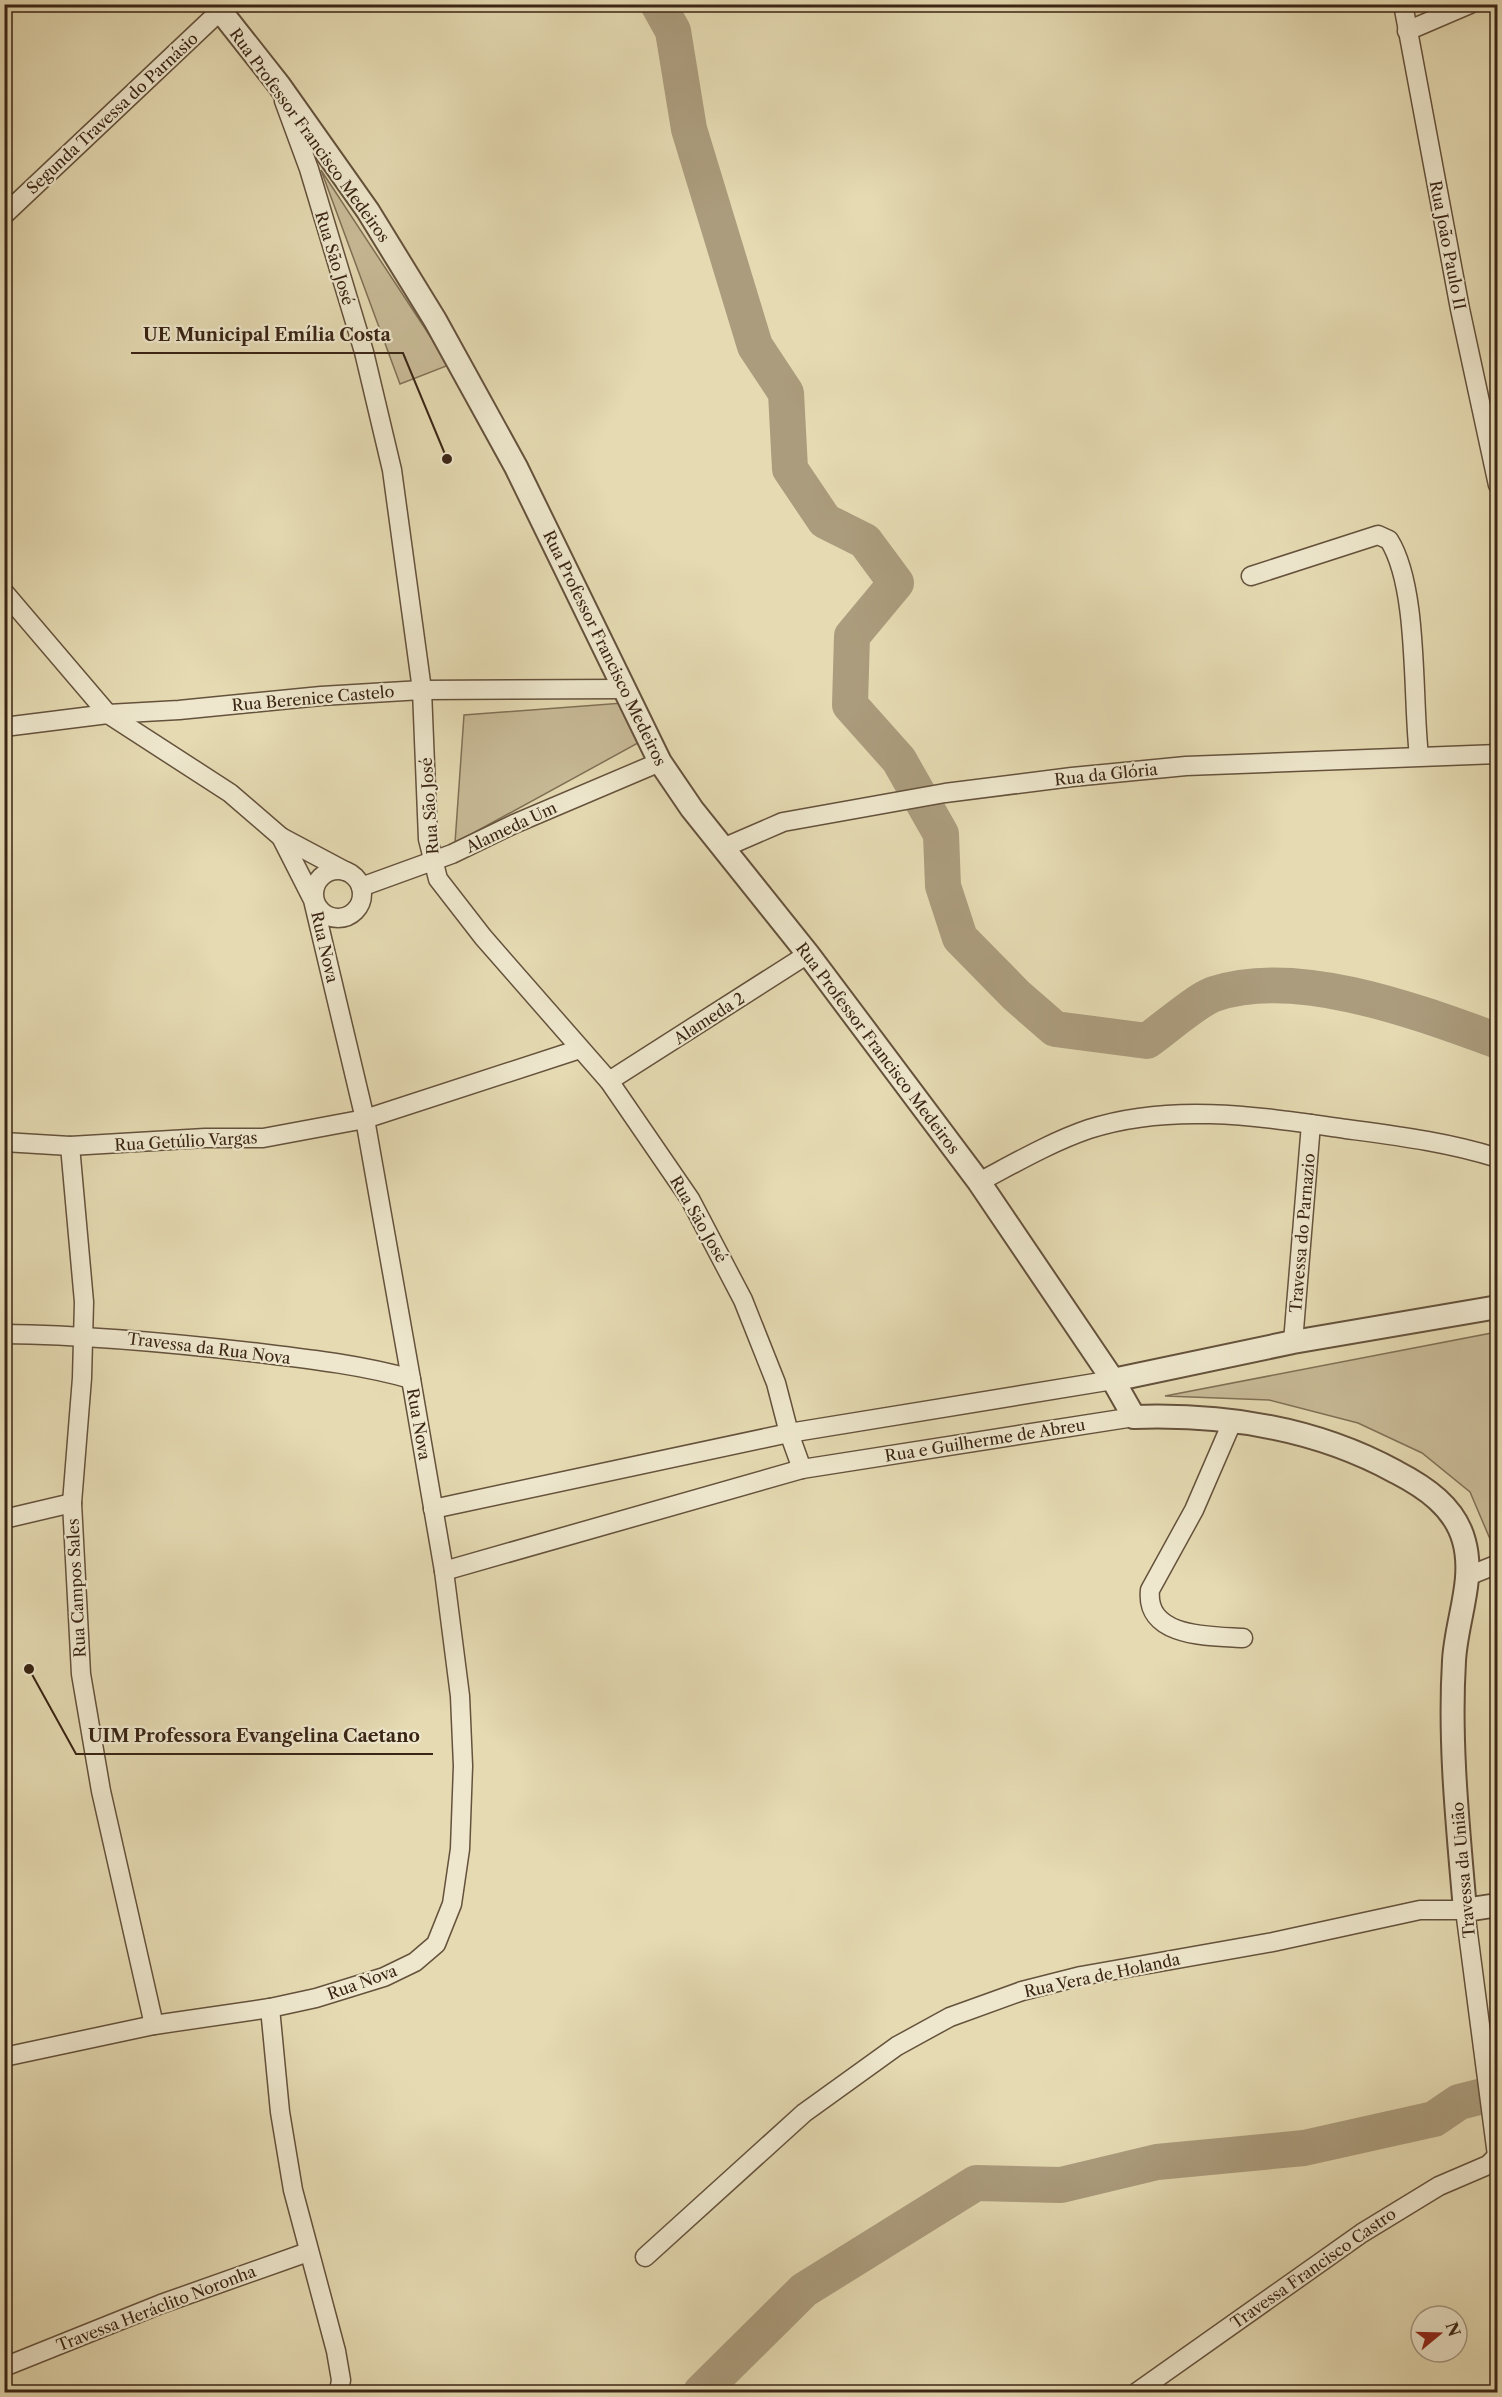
<svg xmlns="http://www.w3.org/2000/svg" width="1502" height="2397" font-family="'Libre Caslon Text',serif">
<style>
.green{fill:#c8bb97;stroke:#817056;stroke-width:1.5}
.lines{fill:none;stroke-linecap:round;stroke-linejoin:round}
.river{stroke:#ab9c7d;stroke-width:36}
.minor-casing{stroke:#65523c;stroke-width:21}
.tertiary-casing{stroke:#65523c;stroke-width:26}
.minor{stroke:#eee7cd;stroke-width:18}
.tertiary{stroke:#eee7cd;stroke-width:22}
.labels{text-anchor:middle;stroke-width:4.5;stroke-linejoin:round;paint-order:stroke}
.street-label{font-size:16px;fill:#3a2515;stroke:#eee7cd}
.leader{fill:none;stroke:#3a2515;stroke-width:2}
.callout-dot{fill:#3a2515;stroke:#eee7cd;stroke-width:2}
.callout-label{font-size:18px;text-anchor:middle;font-weight:bold;fill:#3a2515;stroke:#eee7cd;stroke-width:4.5;stroke-linejoin:round;paint-order:stroke}
</style>
<rect width="100%" height="100%" fill="#e5dab2"/>
<filter id="stains"><feTurbulence type="fractalNoise" baseFrequency=".00333" numOctaves="4"/><feColorMatrix values="0 0 0 0 .2 0 0 0 0 .09 0 0 0 0 .02 0 0 0 .5 -.17"/></filter>
<radialGradient id="worn" r=".72"><stop offset=".6" stop-color="#630" stop-opacity="0"/><stop offset="1" stop-color="#630" stop-opacity=".3"/></radialGradient>
<!-- green -->
<g class="green">
<path d="M321,170L449,365L400,384Z"/>
<path d="M623,703L638,743L455,843L464,715Z"/>
<path d="M1497,1332L1498,1545L1493,1546L1470,1492L1422,1453L1358,1423L1269,1400L1165,1396Z"/>
</g>
<g class="lines">
<!-- river -->
<g class="river">
<path d="M658,4L673,31L689,129L755,346L786,393L790,469L825,521L865,541L896,583L852,636L850,705L899,760L941,834L943,886L960,938L1016,995L1055,1029L1147,1041C1164,1029 1197,1000 1214,994C1298,966 1418,1012 1498,1041"/>
<path d="M701,2392L804,2290L976,2183L1061,2185L1157,2162L1304,2148L1434,2119L1459,2102L1479,2097"/>
</g>
<defs>
<g id="minor">
<path d="M1403,4L1460,309L1498,485"/>
<path d="M1407,31L1470,4"/>
<path d="M284,101L309,169L364,352L392,470L422,690L428,839L438,879L483,937L609,1081L690,1199L743,1300L776,1383L789,1433L802,1469"/>
<path d="M4,215L220,11"/>
<path d="M1251,576L1378,535L1389,540C1419,588 1412,697 1419,756"/>
<path d="M4,592L108,714L230,793L281,837L313,900L365,1119L411,1379L444,1571L460,1696L463,1766L460,1849L452,1904L436,1944L415,1962L384,1977L316,1998L270,2008L154,2025L4,2057"/>
<path d="M4,727L108,714L179,710L321,696L422,690L623,689"/>
<path d="M281,837L345,871"/>
<path d="M723,848L783,822L945,793L1072,777L1186,766L1498,754"/>
<circle cx="338" cy="894" r="24"/>
<path d="M361,887L452,854L514,824L660,762"/>
<path d="M609,1081L808,954"/>
<path d="M4,1142L70,1146L205,1138H263L365,1119L580,1049"/>
<path d="M70,1146L84,1302L82,1378L72,1503L81,1674L101,1791L154,2025"/>
<path d="M979,1182C1015,1163 1051,1142 1089,1129C1173,1102 1262,1117 1346,1129C1398,1136 1447,1142 1498,1158"/>
<path d="M4,1334C90,1335 174,1343 259,1353C309,1359 362,1365 411,1379"/>
<path d="M1293,1342L1311,1124"/>
<path d="M1233,1420L1194,1510L1150,1590C1145,1638 1210,1636 1243,1638"/>
<path d="M433,1509L789,1433L1113,1380"/>
<path d="M4,1519L72,1503"/>
<path d="M444,1571L802,1469L1134,1417"/>
<path d="M1468,1576L1498,1564"/>
<path d="M270,2008L280,2112L293,2190L336,2351L341,2380L339,2392"/>
<path d="M645,2257L804,2113L897,2046L950,2017L1022,1991L1081,1976L1273,1942L1420,1910H1465L1498,2163"/>
<path d="M4,2367L161,2304L308,2252"/>
<path d="M1137,2392L1362,2233L1439,2186L1488,2165L1496,2157"/>
</g>
<g id="tertiary">
<path d="M215,4L279,85L368,211L435,320L516,467L660,762L692,809L808,954L979,1182L1113,1380L1134,1417C1224,1414 1316,1428 1396,1472C1425,1487 1455,1507 1464,1541C1475,1580 1456,1621 1454,1661C1449,1744 1458,1827 1465,1910L1498,1905"/>
<path d="M1113,1380L1293,1342L1498,1307"/>
</g>
</defs>
<!-- minor casing -->
<use href="#minor" class="minor-casing"/>
<!-- tertiary casing -->
<use href="#tertiary" class="tertiary-casing"/>
<!-- minor -->
<use href="#minor" class="minor"/>
<!-- tertiary -->
<use href="#tertiary" class="tertiary"/>
</g>
<g class="labels">
<!-- street labels -->
<g class="street-label">
<text transform="translate(112 113) rotate(-43)" y="6">Segunda Travessa do Parnásio</text>
<text transform="translate(310 135) rotate(54)" y="6">Rua Professor Francisco Medeiros</text>
<text transform="translate(1448 245) rotate(79)" y="6">Rua João Paulo II</text>
<text transform="translate(335 258) rotate(73)" y="6">Rua São José</text>
<text transform="translate(605 648) rotate(64)" y="6">Rua Professor Francisco Medeiros</text>
<text transform="translate(313 698) rotate(-5)" y="6">Rua Berenice Castelo</text>
<text transform="translate(1106 774) rotate(-6)" y="6">Rua da Glória</text>
<text transform="translate(429 806) rotate(-94)" y="6">Rua São José</text>
<text transform="translate(511 827) rotate(-25)" y="6">Alameda Um</text>
<text transform="translate(325 947) rotate(77)" y="6">Rua Nova</text>
<text transform="translate(709 1018) rotate(-33)" y="6">Alameda 2</text>
<text transform="translate(878 1048) rotate(53)" y="6">Rua Professor Francisco Medeiros</text>
<text transform="translate(186 1141) rotate(-3)" y="6">Rua Getúlio Vargas</text>
<text transform="translate(699 1219) rotate(60)" y="6">Rua São José</text>
<text transform="translate(1302 1233) rotate(-85)" y="6">Travessa do Parnazio</text>
<text transform="translate(209 1348) rotate(7)" y="6">Travessa da Rua Nova</text>
<text transform="translate(419 1424) rotate(80)" y="6">Rua Nova</text>
<text transform="translate(985 1440) rotate(-9)" y="6">Rua e Guilherme de Abreu</text>
<text transform="translate(76 1588) rotate(-93)" y="6">Rua Campos Sales</text>
<text transform="translate(1463 1870) rotate(-95)" y="6">Travessa da União</text>
<text transform="translate(1102 1975) rotate(-12)" y="6">Rua Vera de Holanda</text>
<text transform="translate(362 1982) rotate(-20)" y="6">Rua Nova</text>
<text transform="translate(1313 2268) rotate(-35)" y="6">Travessa Francisco Castro</text>
<text transform="translate(156 2308) rotate(-21)" y="6">Travessa Heráclito Noronha</text>
</g>
</g>
<!-- callouts -->
<path class="leader" d="M447 459L403 353H131M29 1669L76 1754H433"/>
<g class="callout-dot">
<circle cx="447" cy="459" r="6"/>
<circle cx="29" cy="1669" r="6"/>
</g>
<g class="callout-label">
<text x="267" y="341">UE Municipal Emília Costa</text>
<text x="254" y="1742">UIM Professora Evangelina Caetano</text>
</g>
<!-- margin -->
<rect width="1502" height="2397" fill="none" stroke="#e5dab2" stroke-width="24"/>
<rect x="6" y="6" width="1490" height="2385" fill="none" stroke="#3a2515" stroke-width="3"/>
<rect x="12" y="12" width="1478" height="2373" fill="none" stroke="#3a2515" stroke-width="1.5"/>
<!-- north arrow -->
<g transform="translate(1439 2334) rotate(71)"><circle r="28" fill="#eee7cd" stroke="#a69983" stroke-width="1.5"/>
<path d="M0-4.5L10 22L0 15L-10 22Z" fill="#8f2418"/>
<text y="-9" font-size="16" font-weight="bold" text-anchor="middle" fill="#3a2515">N</text>
</g>
<rect width="100%" height="100%" filter="url(#stains)"/>
<rect width="100%" height="100%" fill="url(#worn)"/>
</svg>
